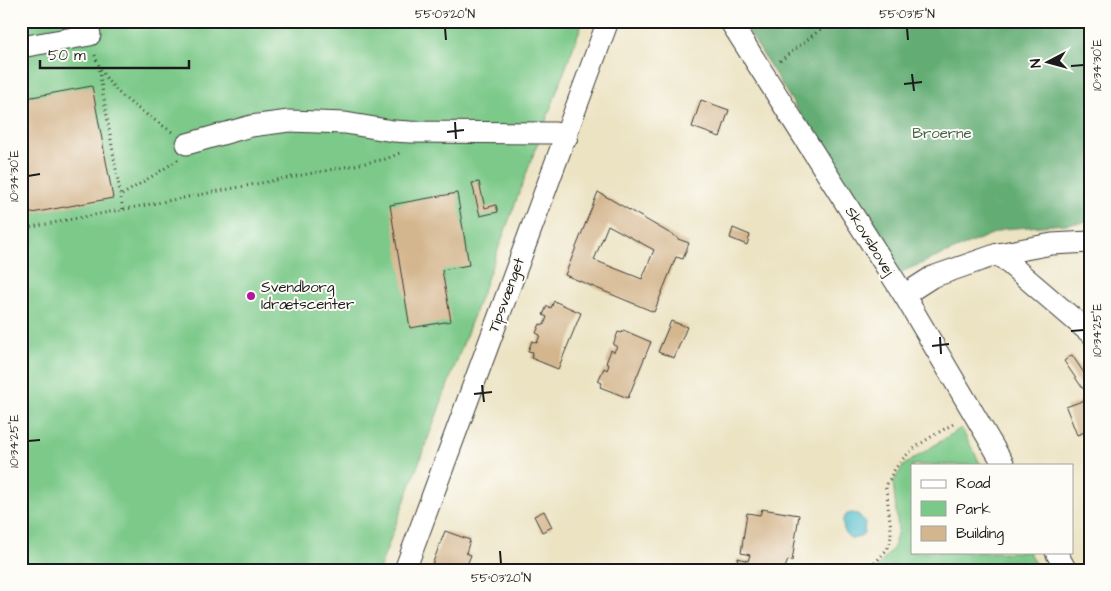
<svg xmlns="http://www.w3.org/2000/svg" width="1111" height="591" font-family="'Architects Daughter',sans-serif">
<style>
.green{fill:#7bc989;stroke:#4c7252}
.forest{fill:#64ad75;stroke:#406448}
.water{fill:#51bdcc;stroke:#366c74}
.building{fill:#d4b68e;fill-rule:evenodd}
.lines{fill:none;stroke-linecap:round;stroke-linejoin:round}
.minor-casing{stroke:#3b3a35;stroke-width:23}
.path{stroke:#3b3a35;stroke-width:3;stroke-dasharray:1 4;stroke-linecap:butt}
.minor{stroke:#fff;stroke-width:21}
.ticks{fill:none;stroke:#1c1c1c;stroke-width:2}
.poi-dot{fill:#b5179e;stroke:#fdfcf7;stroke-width:2}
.labels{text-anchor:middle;stroke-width:4;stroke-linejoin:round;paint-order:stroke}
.park-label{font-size:15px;fill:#426148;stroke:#fdfcf7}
.street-label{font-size:15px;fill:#1c1c1c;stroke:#fdfcf7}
.poi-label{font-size:15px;fill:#1c1c1c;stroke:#fdfcf7;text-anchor:start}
.neatline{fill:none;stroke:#1c1c1c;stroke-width:2}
.ticks-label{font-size:12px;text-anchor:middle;fill:#1c1c1c}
</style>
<rect width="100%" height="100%" fill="#fdfcf7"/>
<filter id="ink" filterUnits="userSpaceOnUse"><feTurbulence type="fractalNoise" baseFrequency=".02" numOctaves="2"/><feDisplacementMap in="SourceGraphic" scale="10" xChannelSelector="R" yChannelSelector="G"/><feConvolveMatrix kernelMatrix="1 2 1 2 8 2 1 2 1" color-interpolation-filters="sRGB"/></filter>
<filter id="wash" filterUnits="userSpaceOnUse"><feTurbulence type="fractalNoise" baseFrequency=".0096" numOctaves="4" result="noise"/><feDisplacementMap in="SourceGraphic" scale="20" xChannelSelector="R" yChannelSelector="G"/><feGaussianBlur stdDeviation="1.12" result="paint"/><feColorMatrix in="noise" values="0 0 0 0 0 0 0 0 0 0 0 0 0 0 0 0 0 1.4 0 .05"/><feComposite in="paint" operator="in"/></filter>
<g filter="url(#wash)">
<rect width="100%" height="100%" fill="#ece3c3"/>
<!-- green -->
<g class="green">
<path d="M21,21H583L379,570H21Z"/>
<path d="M961,428L981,465H912V552H1029L1038,570H875L894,547L898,529L893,482L904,465Z"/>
</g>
<!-- forest -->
<path class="forest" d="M742,21H1090V222L1004,229L899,273Z"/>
<!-- water -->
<path class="water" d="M852,513L858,514L865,522L864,533C851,546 842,534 843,519L847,514Z"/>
<g id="blocks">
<!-- building -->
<g class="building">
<path d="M92,86L113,198L21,215V99Z"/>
<path d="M701,100L729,110L720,137L692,127Z"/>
<path d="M479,182L485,208L496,205L498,212L480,216L472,183Z"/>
<path d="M598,192L678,238V239L689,243L683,259L676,257L654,312L565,275ZM608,225L654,250L642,279L594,260Z"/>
<path d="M457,193L469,265L442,270L451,321L410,328L390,205Z"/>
<path d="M733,228L750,235L747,245L730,238Z"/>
<path d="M554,301L581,313L558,369L531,358L533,352L528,351L532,341L537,343L540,335L536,333L540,324L544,325L547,317L543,315L547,306L551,308Z"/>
<path d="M671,321L687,327L674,358L658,352Z"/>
<path d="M623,330L651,342L628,398L600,387L602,383L598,381L604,368L607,370L609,365L606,363L611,350L614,352L617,346L613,345L618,332L622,333Z"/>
<path d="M1072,355L1090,382V385L1083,389L1064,361Z"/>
<path d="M1090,398V430L1077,435L1066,407Z"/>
<path d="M762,509L799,515L792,561L788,560L784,570H734L738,558L748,561L750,555L741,553L747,513L760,515Z"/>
<path d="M544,511L552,527L542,532L534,516Z"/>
<path d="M445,531L470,540L466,553L471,555L467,565L480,570H430Z"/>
</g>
</g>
</g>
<g filter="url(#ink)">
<use href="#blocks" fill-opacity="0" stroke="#3b3a35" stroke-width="1"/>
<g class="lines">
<defs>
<g id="minor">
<path d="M730,21L904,295L1004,465"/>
<path d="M21,47L90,35L87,21"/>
<path d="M187,144L251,126L289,121L345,123L393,131L410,132L555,133L567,137"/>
<path d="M998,254L1090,333"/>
<path d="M904,295L932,277L998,254L1052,244L1090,242"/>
<path d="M1056,552L1066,570"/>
<path d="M405,570L608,21"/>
</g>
</defs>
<!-- minor casing -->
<use href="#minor" class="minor-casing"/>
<!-- path -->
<g class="path">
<path d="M95,55C106,92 141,110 172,132"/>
<path d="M780,61L831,21"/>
<path d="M99,70L123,210"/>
<path d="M122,195L178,160"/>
<path d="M21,229L386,159L402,152"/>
<path d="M867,570C895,544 893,543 888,506C888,500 886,492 886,487C887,483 890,479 891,476C904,450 931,437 955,423"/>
</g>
<!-- minor -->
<use href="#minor" class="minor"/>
</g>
</g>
<!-- ticks -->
<path class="ticks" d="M445,28L446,40M907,28L908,40M1071,66L1084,65M912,74L914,91M904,84L922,82M455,122L456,139M447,132L464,130M28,176L40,174M1071,331L1084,330M940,337L941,354M932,346L949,344M482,385L484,402M474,394L492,392M28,441L40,440M500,551L501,564"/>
<!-- markers -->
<circle class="poi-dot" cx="251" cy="296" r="5"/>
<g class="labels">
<!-- park labels -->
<g class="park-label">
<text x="942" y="138">Broerne</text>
</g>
<!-- street labels -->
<g class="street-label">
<text transform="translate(870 241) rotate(58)" y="5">Skovsbovej</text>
<text transform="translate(506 295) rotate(-70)" y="5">Tipsvænget</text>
</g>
<!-- poi labels -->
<g class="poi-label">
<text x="261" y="292">Svendborg<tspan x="261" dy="17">Idrætscenter</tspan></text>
</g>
</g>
<!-- margin -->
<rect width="1111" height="591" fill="none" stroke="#fdfcf7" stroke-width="55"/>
<!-- legend -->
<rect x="911" y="464" width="162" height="90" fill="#fdfcf7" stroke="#a3a29f"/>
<rect x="921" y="480" width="25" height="8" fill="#ffffff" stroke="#a3a29f"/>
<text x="956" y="488" font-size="15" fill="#1c1c1c">Road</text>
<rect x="921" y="501" width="25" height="15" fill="#7bc989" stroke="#a3a29f"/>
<text x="956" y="514" font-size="15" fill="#1c1c1c">Park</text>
<rect x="921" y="526" width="25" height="15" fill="#d4b68e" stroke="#a3a29f"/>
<text x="956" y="538" font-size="15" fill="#1c1c1c">Building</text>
<!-- north arrow -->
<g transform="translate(1048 62) rotate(264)" stroke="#fdfcf7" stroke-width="4" paint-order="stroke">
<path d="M0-4L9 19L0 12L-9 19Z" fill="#1c1c1c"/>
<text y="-8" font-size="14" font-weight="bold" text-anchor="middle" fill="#1c1c1c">N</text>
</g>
<!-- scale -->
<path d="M40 60v8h149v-8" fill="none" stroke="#1c1c1c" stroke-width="2.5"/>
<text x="48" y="60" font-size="15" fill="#1c1c1c" stroke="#fdfcf7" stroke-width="4" paint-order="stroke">50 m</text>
<rect x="28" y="28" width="1056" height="536" class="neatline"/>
<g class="ticks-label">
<text x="445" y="18">55°03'20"N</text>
<text x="907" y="18">55°03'15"N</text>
<text transform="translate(1097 65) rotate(-90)" y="4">10°34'30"E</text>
<text transform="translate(14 176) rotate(-90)" y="4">10°34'30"E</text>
<text transform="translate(1097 330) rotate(-90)" y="4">10°34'25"E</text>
<text transform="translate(14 441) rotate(-90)" y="4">10°34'25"E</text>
<text x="501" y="582">55°03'20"N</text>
</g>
</svg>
